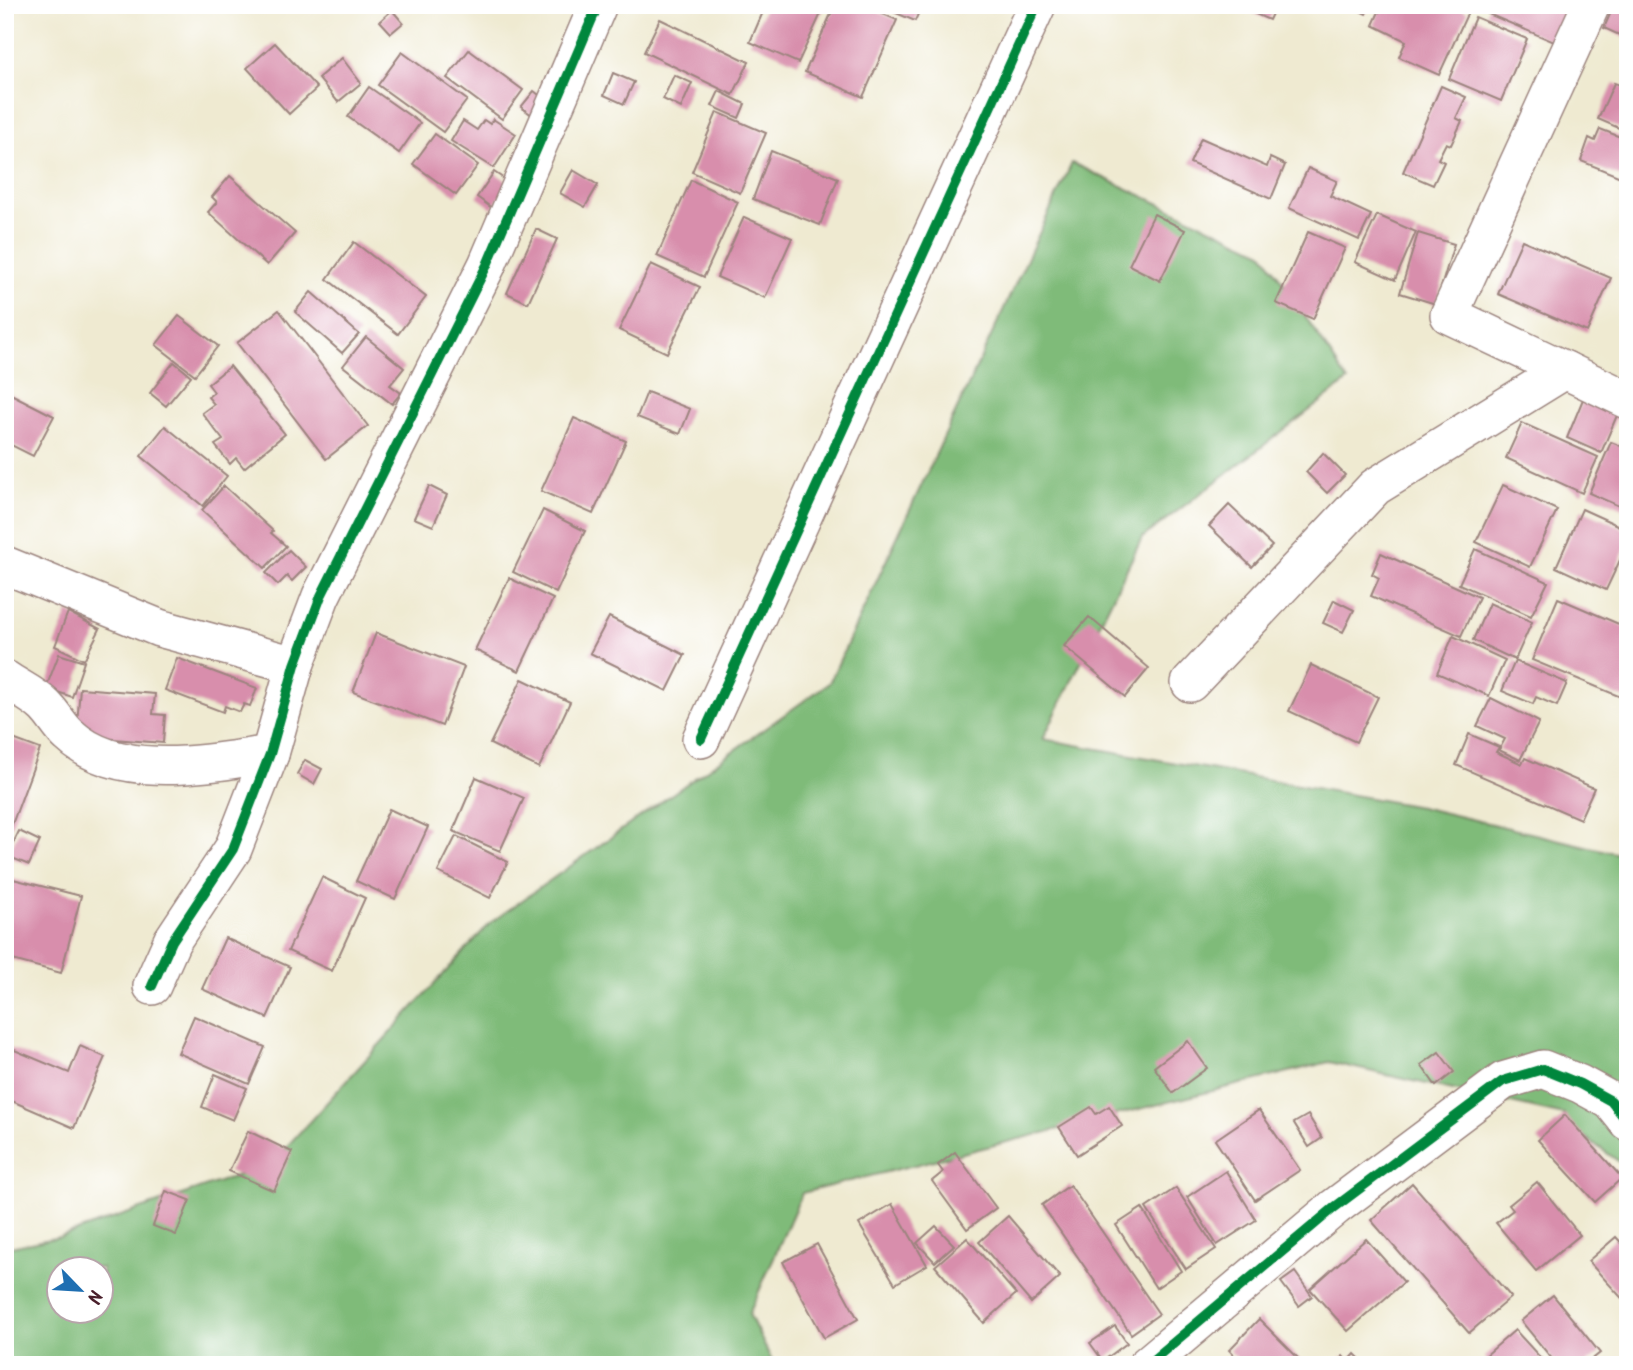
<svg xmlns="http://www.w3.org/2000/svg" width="1633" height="1370" font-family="Kalam,sans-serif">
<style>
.forest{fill:#7fbb79;stroke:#646d52;stroke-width:2;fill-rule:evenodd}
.building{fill:#d88eac}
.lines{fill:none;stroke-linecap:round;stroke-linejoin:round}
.minor-casing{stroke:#9c847e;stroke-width:40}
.minor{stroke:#fff;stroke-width:37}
.cycleway-casing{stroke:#fff;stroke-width:15}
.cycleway{stroke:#00873e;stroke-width:10}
</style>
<rect width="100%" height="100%" fill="#fff"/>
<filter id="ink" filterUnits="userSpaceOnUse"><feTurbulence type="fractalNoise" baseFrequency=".0143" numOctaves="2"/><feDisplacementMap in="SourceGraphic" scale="14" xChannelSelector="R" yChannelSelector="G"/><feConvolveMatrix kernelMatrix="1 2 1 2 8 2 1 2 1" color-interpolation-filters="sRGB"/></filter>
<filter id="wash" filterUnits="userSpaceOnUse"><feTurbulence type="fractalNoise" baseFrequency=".00686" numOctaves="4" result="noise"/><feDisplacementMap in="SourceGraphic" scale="28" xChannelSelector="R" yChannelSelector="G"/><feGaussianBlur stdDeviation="1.57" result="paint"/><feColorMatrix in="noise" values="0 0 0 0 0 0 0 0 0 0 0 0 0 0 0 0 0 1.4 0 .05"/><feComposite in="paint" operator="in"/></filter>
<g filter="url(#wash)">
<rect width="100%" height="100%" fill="#efead1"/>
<!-- forest -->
<path class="forest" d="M1072,163L1263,252L1348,381L1142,538L1043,739L1420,807L1628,856V1168L1572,1128L1564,1115L1329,1062L802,1193L749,1314L774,1365H5V1248L60,1237L271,1164L490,923L829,683ZM60,1268H102V1310H60Z"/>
<g id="blocks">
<!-- building -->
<g class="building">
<path d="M529,5H552L548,14Z"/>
<path d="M766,5H825L798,63L750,42Z"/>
<path d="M835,5H862L897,20L863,97L805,72Z"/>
<path d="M877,5H922L915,21Z"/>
<path d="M1235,5H1276L1269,20Z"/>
<path d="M1348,5H1370L1366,14Z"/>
<path d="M1382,5H1453L1468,12L1439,75L1399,57L1406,41L1373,25Z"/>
<path d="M1489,5H1584L1566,47L1486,13Z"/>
<path d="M1614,5H1628V39L1604,28Z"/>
<path d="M392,10L403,23L391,33L380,21Z"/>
<path d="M1475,17L1527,39L1501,101L1449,79Z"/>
<path d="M660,19L749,62L733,95L644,52Z"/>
<path d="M275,43L317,88L289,114L247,68Z"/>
<path d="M469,50L523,90L502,119L447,78Z"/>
<path d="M402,52L467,100L443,132L378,85Z"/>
<path d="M342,58L361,83L338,102L318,78Z"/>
<path d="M613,73L634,82L624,104L604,95Z"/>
<path d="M674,75L692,83L681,108L663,99Z"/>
<path d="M1614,83L1628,88V132L1598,119Z"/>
<path d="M1441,86L1466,97L1456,118L1462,121L1451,145L1446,143L1438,159L1444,162L1433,185L1403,172Z"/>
<path d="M369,87L420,123L399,153L348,117Z"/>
<path d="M534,91L548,102L536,118L521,107Z"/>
<path d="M719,91L745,104L739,118L712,106Z"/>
<path d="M717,112L766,133L740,193L692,172Z"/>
<path d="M493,119L516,134L494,168L451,141L463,121L477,130L484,120L490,124Z"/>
<path d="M1600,129L1628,140V180L1581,161L1589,138L1595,141Z"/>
<path d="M435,134L478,165L456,195L413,164Z"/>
<path d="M1201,138L1267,167L1270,158L1285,165L1271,199L1190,163Z"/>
<path d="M771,151L838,178L820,225L753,199Z"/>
<path d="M1308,168L1337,181L1330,196L1371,215L1359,240L1289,208Z"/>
<path d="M573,170L598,185L585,207L560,193Z"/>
<path d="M494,172L510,183L492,208L477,197Z"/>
<path d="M230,176L295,233L267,265L208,212L217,202L212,197Z"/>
<path d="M691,180L738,202L704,277L657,256Z"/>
<path d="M1154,214L1185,230L1160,281L1129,265Z"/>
<path d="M1377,215L1416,232L1395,280L1355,262Z"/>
<path d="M744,217L792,238L765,298L717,277Z"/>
<path d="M536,229L557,239L528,303L507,293Z"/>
<path d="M1308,232L1345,248L1313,319L1276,303Z"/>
<path d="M1418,233L1454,244L1436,304L1400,293Z"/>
<path d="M1522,240L1611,278L1587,332L1498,294Z"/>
<path d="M354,242L426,297L398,334L327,279Z"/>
<path d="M651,264L700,287L667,353L619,330Z"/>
<path d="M311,292L359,334L342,353L295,312Z"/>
<path d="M279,310L368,426L326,459L237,343Z"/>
<path d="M179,316L218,346L195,375L156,345Z"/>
<path d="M366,337L404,368L390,385L401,393L392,404L343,366Z"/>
<path d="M174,362L191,376L166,406L150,393Z"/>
<path d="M230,366L285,434L244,468L236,458L230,464L215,445L223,440L202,413L214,404L208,397L214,392L208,384Z"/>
<path d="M5,391L54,416L33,456L5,442Z"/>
<path d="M647,392L690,409L680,434L637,417Z"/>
<path d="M1583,399L1618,413L1601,453L1567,438Z"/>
<path d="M574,418L626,441L593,514L541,491Z"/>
<path d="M1522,423L1598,457L1582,493L1506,458Z"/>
<path d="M165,426L227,476L203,506L141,456Z"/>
<path d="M1611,442L1628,449V510L1589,493Z"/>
<path d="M1323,453L1345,475L1327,493L1306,472Z"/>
<path d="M1503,485L1557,510L1530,567L1476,542Z"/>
<path d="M224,486L273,531L271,533L286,546L265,568L202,510Z"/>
<path d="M429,486L447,495L433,526L414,518Z"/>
<path d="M1229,505L1272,546L1252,567L1209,526Z"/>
<path d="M1582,509L1628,530V543L1606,590L1556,567Z"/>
<path d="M543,510L585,531L556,593L513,572Z"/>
<path d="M1475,549L1548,582L1531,616L1459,584Z"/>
<path d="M289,550L306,567L292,581L287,576L278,585L266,573Z"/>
<path d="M1381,553L1479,597L1461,636L1371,596L1379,578L1372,574Z"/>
<path d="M509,578L553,599L519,671L475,650Z"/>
<path d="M1558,598L1628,628V700L1532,660Z"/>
<path d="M1334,600L1354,610L1343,632L1323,623Z"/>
<path d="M1489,603L1532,622L1515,660L1473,640Z"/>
<path d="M68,612L100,629L84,660L55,646Z"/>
<path d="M609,617L685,655L667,691L590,653Z"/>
<path d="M1089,617L1149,668L1125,697L1064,646Z"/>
<path d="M376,633L464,667L442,726L353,692Z"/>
<path d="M1453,636L1505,660L1489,696L1437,673Z"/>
<path d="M59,654L84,662L72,697L46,688Z"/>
<path d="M177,658L257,688L250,706L244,704L240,712L225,706L223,712L165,690Z"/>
<path d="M1515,661L1567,683L1557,706L1536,697L1533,704L1502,691Z"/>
<path d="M1311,665L1378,697L1356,742L1289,711Z"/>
<path d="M522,679L570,702L539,768L490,744Z"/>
<path d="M80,688L155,694L153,714L165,715L163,743L76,736Z"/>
<path d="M1491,698L1539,722L1520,760L1499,750L1505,739L1477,726Z"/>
<path d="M1469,734L1499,747L1496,752L1522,764L1525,758L1594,788L1580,819L1456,765Z"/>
<path d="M5,736L40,749L11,827L5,824Z"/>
<path d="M305,760L322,769L314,784L297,774Z"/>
<path d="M476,777L524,798L500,851L453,831Z"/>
<path d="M389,809L428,827L395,899L356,881Z"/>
<path d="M19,831L40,841L29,865L7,856Z"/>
<path d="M456,836L508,862L490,898L438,872Z"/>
<path d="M5,877L81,896L61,973L5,958Z"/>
<path d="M322,877L365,898L332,971L288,951Z"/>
<path d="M225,938L290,967L267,1018L202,989Z"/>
<path d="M194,1016L265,1047L249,1084L178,1053Z"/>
<path d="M1188,1041L1207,1068L1173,1093L1154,1067Z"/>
<path d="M5,1046L69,1073L80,1046L105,1057L74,1128L5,1098Z"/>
<path d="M1439,1052L1454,1072L1436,1086L1421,1065Z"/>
<path d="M215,1074L247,1088L233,1120L202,1107Z"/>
<path d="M1109,1106L1122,1126L1077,1155L1059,1127L1091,1107L1096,1114Z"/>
<path d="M1259,1110L1300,1170L1255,1200L1215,1140Z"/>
<path d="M1308,1115L1322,1138L1309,1147L1294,1123Z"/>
<path d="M1565,1115L1622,1178L1595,1202L1538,1140Z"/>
<path d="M248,1131L292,1152L274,1191L229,1171Z"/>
<path d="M955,1152L996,1208L967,1229L932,1181L943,1172L938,1165Z"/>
<path d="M1226,1171L1256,1220L1217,1245L1187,1197Z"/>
<path d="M1537,1182L1580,1235L1536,1271L1496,1223L1513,1210L1509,1205Z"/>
<path d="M1412,1183L1511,1297L1469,1333L1371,1220Z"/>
<path d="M1070,1185L1159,1314L1131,1334L1042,1205Z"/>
<path d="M1176,1188L1216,1249L1186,1269L1146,1208Z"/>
<path d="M166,1191L190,1200L176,1235L153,1226Z"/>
<path d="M892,1204L927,1265L895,1284L859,1224Z"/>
<path d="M1142,1208L1181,1271L1156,1288L1116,1225Z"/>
<path d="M1008,1216L1060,1277L1031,1303L979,1242Z"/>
<path d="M936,1226L954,1245L935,1262L917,1243Z"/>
<path d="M1616,1237L1628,1250V1305L1588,1261Z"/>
<path d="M967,1238L1016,1294L984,1323L935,1266Z"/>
<path d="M1366,1239L1404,1282L1348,1331L1310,1289Z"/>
<path d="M817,1244L858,1319L824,1338L783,1262Z"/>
<path d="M1295,1272L1312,1296L1299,1306L1281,1282Z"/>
<path d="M1553,1295L1600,1353L1585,1365H1557L1521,1321Z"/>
<path d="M1259,1319L1305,1365H1243L1229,1350Z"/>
<path d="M1115,1326L1127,1343L1103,1361L1090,1343Z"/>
<path d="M1515,1330L1547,1365H1491L1484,1357Z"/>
<path d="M1355,1354L1366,1365H1335L1343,1356L1348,1362Z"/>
</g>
</g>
</g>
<g filter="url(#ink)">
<use href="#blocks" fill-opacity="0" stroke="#9c847e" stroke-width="2"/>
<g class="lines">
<defs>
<g id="minor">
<path d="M1591,5L1449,315L1628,400"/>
<path d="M5,565L159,628L295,665"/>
<path d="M5,679C18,688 34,695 45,706C54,715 60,727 69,735C119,782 209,763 270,754"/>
<path d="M1190,683L1375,487L1565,370"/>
<path d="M701,739L1037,5"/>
<path d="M152,986L172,941L233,849L270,754L295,665L321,596L487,265L598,5"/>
<path d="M1147,1365L1335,1207L1503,1081L1543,1069L1580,1084L1611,1101L1628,1122"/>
</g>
</defs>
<!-- minor casing -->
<use href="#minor" class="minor-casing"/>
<!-- minor -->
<use href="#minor" class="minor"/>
<defs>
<g id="cycleway">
<path d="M701,739L1037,5"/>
<path d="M152,986L172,941L233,849L270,754L295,665L321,596L487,265L598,5"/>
<path d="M1147,1365L1335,1207L1503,1081L1543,1069L1580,1084L1611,1101L1628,1122"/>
</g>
</defs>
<!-- cycleway casing -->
<use href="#cycleway" class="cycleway-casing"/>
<!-- cycleway -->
<use href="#cycleway" class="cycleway"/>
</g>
</g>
<!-- margin -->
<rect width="1633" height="1370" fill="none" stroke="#fff" stroke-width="28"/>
<!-- north arrow -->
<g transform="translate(80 1290) rotate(115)"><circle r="33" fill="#ffffff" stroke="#b7a5aa" stroke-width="2"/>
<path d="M0-5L12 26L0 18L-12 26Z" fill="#1f6fb2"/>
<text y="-10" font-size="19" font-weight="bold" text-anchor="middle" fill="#4a1f2b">N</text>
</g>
</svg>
